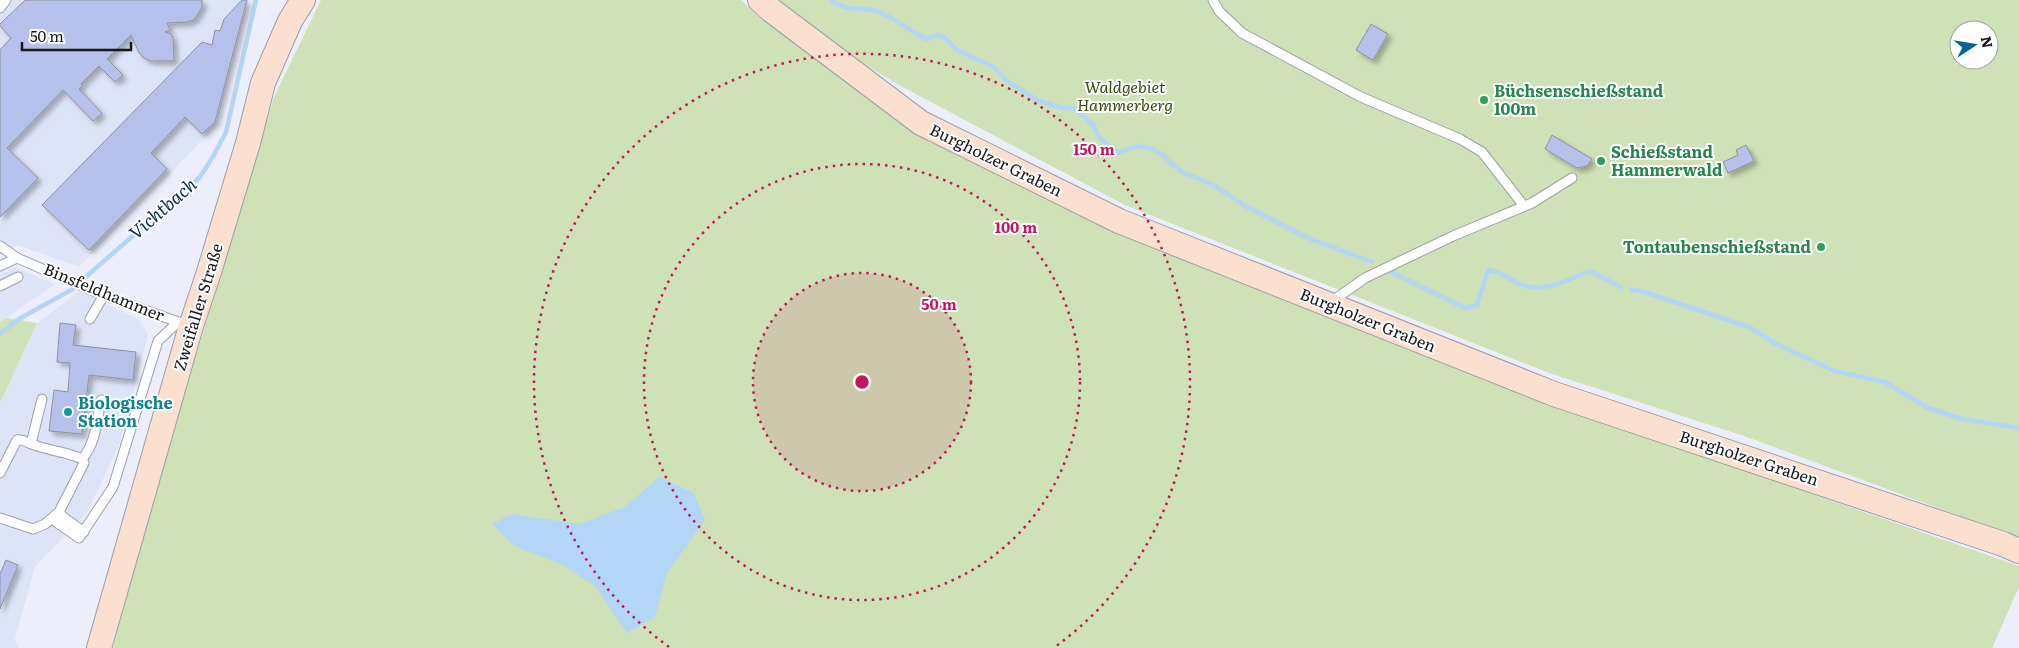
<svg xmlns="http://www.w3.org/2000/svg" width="2019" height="648" font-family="Literata,serif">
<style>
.built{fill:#dee4f7}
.green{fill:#cfe1b7;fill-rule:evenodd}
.water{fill:#b3d6f7}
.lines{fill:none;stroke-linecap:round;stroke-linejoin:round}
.stream{stroke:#b3d6f7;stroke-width:4.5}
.building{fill:#b5c1ea;stroke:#8f939d;filter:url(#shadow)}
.lane-casing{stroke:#9b9faa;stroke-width:11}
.secondary-casing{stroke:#9b9faa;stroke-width:26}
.lane{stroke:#fff;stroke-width:9}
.secondary{stroke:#fbe0d0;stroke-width:24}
.ring{fill:none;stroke:#c2185b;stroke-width:2.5;stroke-dasharray:2.5 5}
.leisure-dot{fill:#2e9e5b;stroke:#fdfdfd;stroke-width:2}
.culture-dot{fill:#0f9aa8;stroke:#fdfdfd;stroke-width:2}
.labels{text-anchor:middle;stroke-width:4;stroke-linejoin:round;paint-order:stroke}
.park-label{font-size:16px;font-style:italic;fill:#3a4d0f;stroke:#fdfdfd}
.leisure-label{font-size:16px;font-weight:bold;fill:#27864d;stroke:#fdfdfd;text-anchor:start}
.street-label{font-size:16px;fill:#16171b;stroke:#fdfdfd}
.culture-label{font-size:16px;font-weight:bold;fill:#0d838f;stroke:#fdfdfd;text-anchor:start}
.water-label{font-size:18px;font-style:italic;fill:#052f4e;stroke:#fdfdfd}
.centre{fill:#c2185b;stroke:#fdfdfd;stroke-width:2.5}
.ring-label{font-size:15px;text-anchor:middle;font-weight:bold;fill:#c2185b;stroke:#fdfdfd;stroke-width:4;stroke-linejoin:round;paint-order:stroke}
</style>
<defs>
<filter id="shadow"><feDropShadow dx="4" dy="4" stdDeviation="2.5" flood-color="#0004"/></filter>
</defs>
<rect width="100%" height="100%" fill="#eceffb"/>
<!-- built -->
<g class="built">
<path d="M0,0H249L217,125L79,267L18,245L0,254Z"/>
<path d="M15,267L55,284L0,322V274Z"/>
<path d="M80,291L140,320L148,335L120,443L88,511L35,567L15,639L19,648H0V403L37,323Z"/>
</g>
<!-- green -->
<g class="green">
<path d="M321,0H741L759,17L911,129L1522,393L2019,566V587L1992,648H113L150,508L274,97Z"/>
<path d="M780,0H2019V538L1744,436L1549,373L1125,205L897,84L829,43ZM1959,30H1989V60H1959Z"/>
<path d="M7,318L37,323L0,403V322Z"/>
</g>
<!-- water -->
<path class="water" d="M659,477L694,493L705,520L667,573L655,617L627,633L595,586L561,564L514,546L492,524L512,514L579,524L625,507Z"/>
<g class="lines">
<!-- stream -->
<g class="stream">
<path d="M831,0C850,14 861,5 879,12C896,19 910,31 926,39L938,35L944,37L957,50L994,67L1006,80L1037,100L1063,108H1074L1093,125L1099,137L1118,153L1138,146L1150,148L1161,154L1182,172L1215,186L1247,207L1308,238L1372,262"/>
<path d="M1391,272L1465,308L1477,305L1488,270C1503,272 1512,282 1525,286C1548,292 1569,279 1590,271L1621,287"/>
<path d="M1631,290L1642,291L1751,328L1774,343L1834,371L1885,382L1926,407L1962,419L2019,428"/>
<path d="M0,334L19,319L71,290L200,177L214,155L226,132L256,0"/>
</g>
</g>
<!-- building -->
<g class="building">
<path d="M25,0H202V7L194,20L187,22L167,23L170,30L165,32L171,34L173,38L174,61H151L144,58L139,53L131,35L107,59L123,75L115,82L99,66L81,84L82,86L79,89L102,113L93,121L63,90L7,148L38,178L0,217V50L11,38L0,26V24Z"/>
<path d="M242,0H247L215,122L202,134L185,117L151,153L167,169L89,250L42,205L202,42L212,45L215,30L220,31L224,19Z"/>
<path d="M1371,24L1388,34L1373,60L1356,50Z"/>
<path d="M1552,135L1592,159L1587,166L1577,168L1545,149Z"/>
<path d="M1746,145L1754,161L1728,173L1723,162L1738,155L1736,150Z"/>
<path d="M60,323L76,325L73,345L136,352L133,380L89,375L82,434L49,431L54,390L68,392L70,363L57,362Z"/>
<path d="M6,560L18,565L0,609V574Z"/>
</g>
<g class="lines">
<defs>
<g id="lane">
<path d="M1213,0L1219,11L1242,33L1361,97L1460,139L1482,152L1524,206"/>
<path d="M0,8L6,0"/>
<path d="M0,246L17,258L98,293L181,323"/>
<path d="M0,266L17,258"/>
<path d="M0,286L18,277"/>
<path d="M1331,302L1365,278L1453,236L1532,203L1572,178"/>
<path d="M90,319L104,295"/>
<path d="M31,444L42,399"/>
<path d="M82,459C96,444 97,419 101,400"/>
<path d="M0,473L17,440C23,439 26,442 32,444C48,451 66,451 82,459L84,463L59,512L45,524L33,529L0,518"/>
<path d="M59,512L63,517L84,532"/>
<path d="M52,519L79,538L113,487L158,341L178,322"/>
</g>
<g id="secondary">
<path d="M760,0L771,10L921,123L1119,221L1554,394L2003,544L2019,551"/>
<path d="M99,648L191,326L209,272L248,143L263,83L290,21L303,0"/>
</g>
</defs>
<!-- lane casing -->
<use href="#lane" class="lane-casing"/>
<!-- secondary casing -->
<use href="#secondary" class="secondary-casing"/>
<!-- lane -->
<use href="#lane" class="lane"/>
<!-- secondary -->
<use href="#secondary" class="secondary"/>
</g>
<!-- distance rings -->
<circle cx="862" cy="382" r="109" fill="#c2185b" fill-opacity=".12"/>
<g class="ring">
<circle cx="862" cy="382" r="109"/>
<circle cx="862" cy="382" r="218"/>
<path d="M669 647A328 328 0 1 1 1055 647"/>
</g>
<!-- markers -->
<g class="leisure-dot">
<circle cx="1484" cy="100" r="5"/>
<circle cx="1601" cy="161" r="5"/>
<circle cx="1821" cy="247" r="5"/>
</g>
<circle class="culture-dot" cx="68" cy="412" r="5"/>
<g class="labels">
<!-- park labels -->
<g class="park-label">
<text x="1125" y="93">Waldgebiet<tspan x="1125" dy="18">Hammerberg</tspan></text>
</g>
<!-- leisure labels -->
<g class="leisure-label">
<text x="1494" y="97">Büchsenschießstand<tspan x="1494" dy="18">100m</tspan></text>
<text x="1611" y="158">Schießstand<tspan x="1611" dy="18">Hammerwald</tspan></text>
<text x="1811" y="253" text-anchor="end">Tontaubenschießstand</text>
</g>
<!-- street labels -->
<g class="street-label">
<text transform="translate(996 160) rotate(26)" y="6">Burgholzer Graben</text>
<text transform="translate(104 292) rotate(22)" y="6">Binsfeldhammer</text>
<text transform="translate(198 307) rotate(-73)" y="6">Zweifaller Straße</text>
<text transform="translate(1368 320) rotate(22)" y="6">Burgholzer Graben</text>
<text transform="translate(1749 458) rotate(18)" y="6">Burgholzer Graben</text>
</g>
<!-- culture labels -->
<g class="culture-label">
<text x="78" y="409">Biologische<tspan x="78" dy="18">Station</tspan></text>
</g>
<!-- water labels -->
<g class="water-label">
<text transform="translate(163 209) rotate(-41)" y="6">Vichtbach</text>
</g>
</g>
<circle cx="862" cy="382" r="8" class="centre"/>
<g class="ring-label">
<text x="1094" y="155">150 m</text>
<text x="1016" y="233">100 m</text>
<text x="939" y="310">50 m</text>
</g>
<!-- north arrow -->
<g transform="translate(1974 45) rotate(78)"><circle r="24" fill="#fdfdfd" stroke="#a1a1a3"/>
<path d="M0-4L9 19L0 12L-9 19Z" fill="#076594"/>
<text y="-8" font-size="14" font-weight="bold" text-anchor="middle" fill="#16171b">N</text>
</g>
<!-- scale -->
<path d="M22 42v8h109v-8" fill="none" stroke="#16171b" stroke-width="2.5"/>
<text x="30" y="42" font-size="15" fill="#16171b" stroke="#fdfdfd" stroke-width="4" paint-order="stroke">50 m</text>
</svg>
